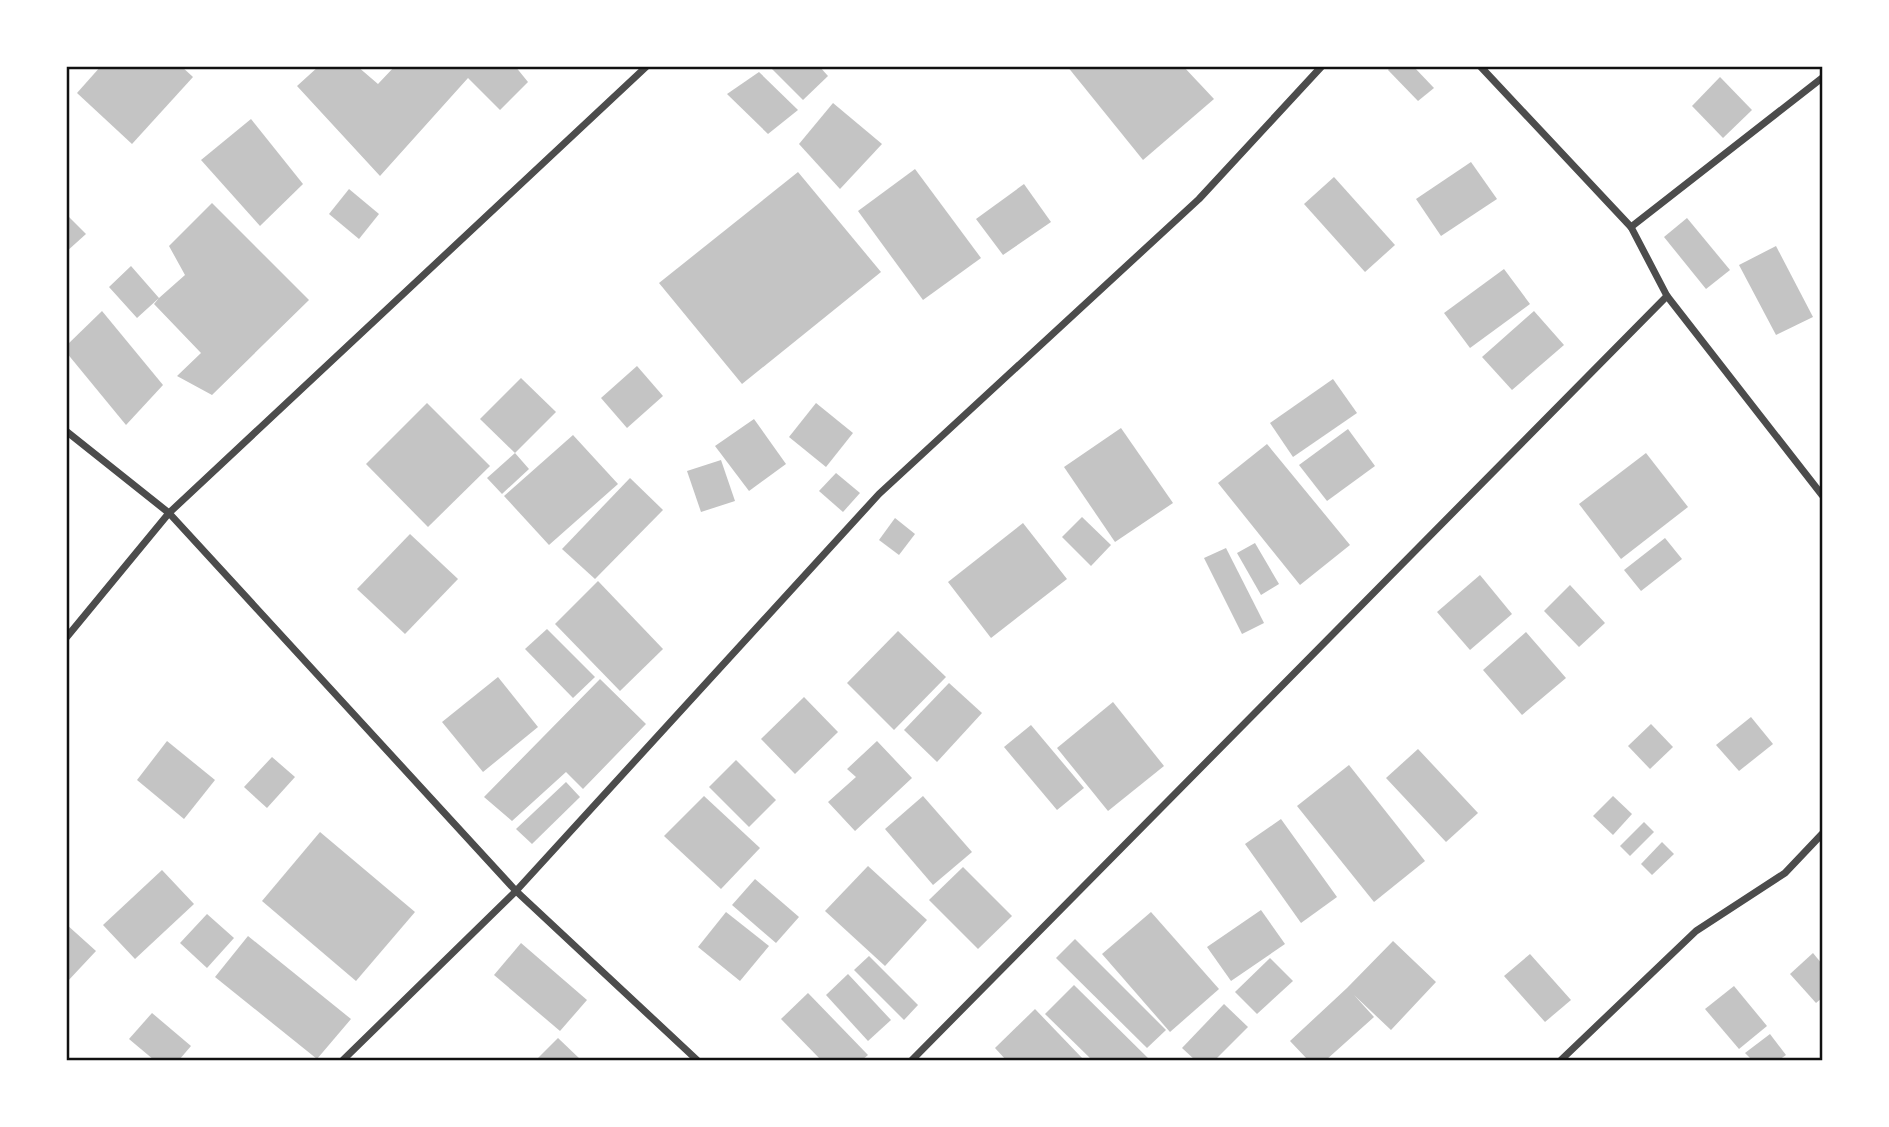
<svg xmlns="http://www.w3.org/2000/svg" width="1889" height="1127" font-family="Poppins,sans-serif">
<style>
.building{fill:#c4c4c4}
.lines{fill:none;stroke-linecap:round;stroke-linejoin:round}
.minor{stroke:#4c4c4c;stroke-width:7}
.neatline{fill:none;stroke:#111;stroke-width:2.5}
</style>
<rect width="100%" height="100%" fill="#fff"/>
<!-- building -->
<g class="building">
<path d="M101,66H181L193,77L132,144L77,93Z"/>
<path d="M319,66H357L378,84L395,66H515L528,82L500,110L468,78L380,176L297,86Z"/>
<path d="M769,66H819L828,76L803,100Z"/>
<path d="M1067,66H1183L1214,99L1143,160Z"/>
<path d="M1391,66H1413L1434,88L1418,101L1388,70Z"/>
<path d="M759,72L798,110L768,134L727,94Z"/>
<path d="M1720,77L1752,110L1723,138L1692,106Z"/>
<path d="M833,103L882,144L840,189L799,144Z"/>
<path d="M251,119L303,184L260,226L201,160Z"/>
<path d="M1471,162L1497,199L1441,236L1416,199Z"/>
<path d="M915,169L981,258L923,300L858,211Z"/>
<path d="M798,172L881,272L742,384L659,283Z"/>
<path d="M1334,177L1395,245L1365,272L1304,204Z"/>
<path d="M1024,184L1051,222L1003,255L976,219Z"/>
<path d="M349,189L379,214L359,239L329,214Z"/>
<path d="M212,203L309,300L212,395L177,376L201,353L154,304L159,298L137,318L109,287L131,266L159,298L185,275L169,246Z"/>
<path d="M66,214L86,234L66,252Z"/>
<path d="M1687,218L1730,270L1706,289L1664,237Z"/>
<path d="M1776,246L1813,317L1776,335L1739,265Z"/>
<path d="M1504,269L1530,304L1470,348L1444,313Z"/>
<path d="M102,311L163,385L126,425L66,352V346Z"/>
<path d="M1534,311L1564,345L1512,390L1482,357Z"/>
<path d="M637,366L663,396L627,428L601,398Z"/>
<path d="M521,378L556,412L515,453L480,419Z"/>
<path d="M1333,379L1357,413L1293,457L1270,423Z"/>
<path d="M427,403L490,466L428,527L366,464Z"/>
<path d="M816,403L853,433L826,467L789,437Z"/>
<path d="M754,419L786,464L749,491L715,446Z"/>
<path d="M1121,428L1173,503L1115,542L1064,467Z"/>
<path d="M1348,429L1375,466L1327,501L1299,465Z"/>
<path d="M573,435L618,484L549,545L504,496Z"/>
<path d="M1267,444L1350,545L1300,585L1218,483Z"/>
<path d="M515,453L529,469L502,494L487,478Z"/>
<path d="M1646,453L1688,507L1621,559L1579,504Z"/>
<path d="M721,460L735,501L701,512L687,471Z"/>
<path d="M836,473L860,493L843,512L819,491Z"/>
<path d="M630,478L663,510L595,579L562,549Z"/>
<path d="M1082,517L1111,545L1091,566L1062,537Z"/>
<path d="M895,518L915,534L899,555L879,540Z"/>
<path d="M1023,523L1067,579L991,638L948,582Z"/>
<path d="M410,534L458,579L405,634L357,589Z"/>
<path d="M1665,538L1682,559L1641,591L1624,570Z"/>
<path d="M1255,543L1279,584L1261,595L1237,553Z"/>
<path d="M1226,548L1264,623L1242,634L1204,558Z"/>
<path d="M1480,575L1512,614L1470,650L1437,612Z"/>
<path d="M598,581L663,649L620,691L555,624Z"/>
<path d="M1570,585L1605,623L1579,647L1544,611Z"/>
<path d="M547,629L595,677L573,698L525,649Z"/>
<path d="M898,631L946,677L894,730L847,683Z"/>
<path d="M1526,632L1566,678L1522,715L1483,670Z"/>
<path d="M498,677L538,727L483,772L442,722Z"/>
<path d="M600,679L646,724L583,789L566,772L512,821L484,797Z"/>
<path d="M949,683L982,713L937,762L904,730Z"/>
<path d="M804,697L838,732L795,774L761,739Z"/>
<path d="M1113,702L1164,766L1108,811L1057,748Z"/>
<path d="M1751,717L1773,744L1739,771L1716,745Z"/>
<path d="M1651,724L1673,747L1650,769L1628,746Z"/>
<path d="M1031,725L1084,788L1057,810L1004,747Z"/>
<path d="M167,741L215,780L184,819L137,780Z"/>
<path d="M877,741L912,778L855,831L828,802L856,777L847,769Z"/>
<path d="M1418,749L1478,813L1446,842L1386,778Z"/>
<path d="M272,757L295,777L267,808L244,787Z"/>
<path d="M736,760L776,800L749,827L709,787Z"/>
<path d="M1349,765L1425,861L1374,902L1297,806Z"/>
<path d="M566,782L580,797L532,844L516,829Z"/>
<path d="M704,796L760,848L721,889L664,836Z"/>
<path d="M923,796L972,852L933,885L885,829Z"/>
<path d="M1613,796L1632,814L1613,835L1593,816Z"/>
<path d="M1281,819L1337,897L1301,923L1245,844Z"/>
<path d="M1644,822L1654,832L1630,856L1620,846Z"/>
<path d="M320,832L415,912L356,981L262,901Z"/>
<path d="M1662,842L1674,854L1652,875L1641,864Z"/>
<path d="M868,866L927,920L885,966L825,911Z"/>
<path d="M963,867L1012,916L978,949L929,900Z"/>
<path d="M162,870L194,904L135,959L103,925Z"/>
<path d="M755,879L799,917L776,943L732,905Z"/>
<path d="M1261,910L1285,944L1231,981L1207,947Z"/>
<path d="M726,912L769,946L740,981L698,947Z"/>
<path d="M1151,912L1219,989L1170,1032L1102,954Z"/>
<path d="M207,914L234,938L207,968L180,943Z"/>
<path d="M66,924L96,951L66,983Z"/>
<path d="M248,936L351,1019L317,1059L215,977Z"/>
<path d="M1075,939L1166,1030L1147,1048L1056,958Z"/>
<path d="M1393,941L1436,982L1391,1030L1354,995L1374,1017L1326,1060H1308L1290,1041L1347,988Z"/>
<path d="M521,943L587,1000L560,1031L494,975Z"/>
<path d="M1813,953L1822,964V998L1816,1003L1790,974Z"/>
<path d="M1530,954L1571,1000L1545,1022L1504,976Z"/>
<path d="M869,956L918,1005L904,1020L854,970Z"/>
<path d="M1270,958L1293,981L1257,1014L1235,992Z"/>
<path d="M848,974L891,1020L868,1041L826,995Z"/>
<path d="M1074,985L1150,1060H1092L1045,1014Z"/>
<path d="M1734,986L1767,1026L1739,1049L1705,1009Z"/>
<path d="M808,993L868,1055L862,1060H821L781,1019Z"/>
<path d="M1224,1004L1248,1027L1215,1060H1195L1182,1048Z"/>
<path d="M1035,1009L1084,1060H1006L995,1048Z"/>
<path d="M152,1013L191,1046L179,1060H154L129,1039Z"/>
<path d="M1770,1034L1786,1055L1779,1060H1752L1745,1053Z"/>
<path d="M558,1038L581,1060H536Z"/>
</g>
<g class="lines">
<!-- minor -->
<g class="minor">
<path d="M1480,66L1631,227L1667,296L1822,495"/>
<path d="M1631,227L1822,78"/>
<path d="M66,431L169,513L516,891L697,1060"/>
<path d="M66,638L169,513L647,66"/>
<path d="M343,1060L516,891L879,494L1199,199L1322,66"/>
<path d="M912,1060L1667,296"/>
<path d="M1561,1060L1696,931L1785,873L1822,834"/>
</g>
</g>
<!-- border -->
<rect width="1889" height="1127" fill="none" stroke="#ffffff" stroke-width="136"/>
<rect x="68" y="68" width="1753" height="991" class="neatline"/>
</svg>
